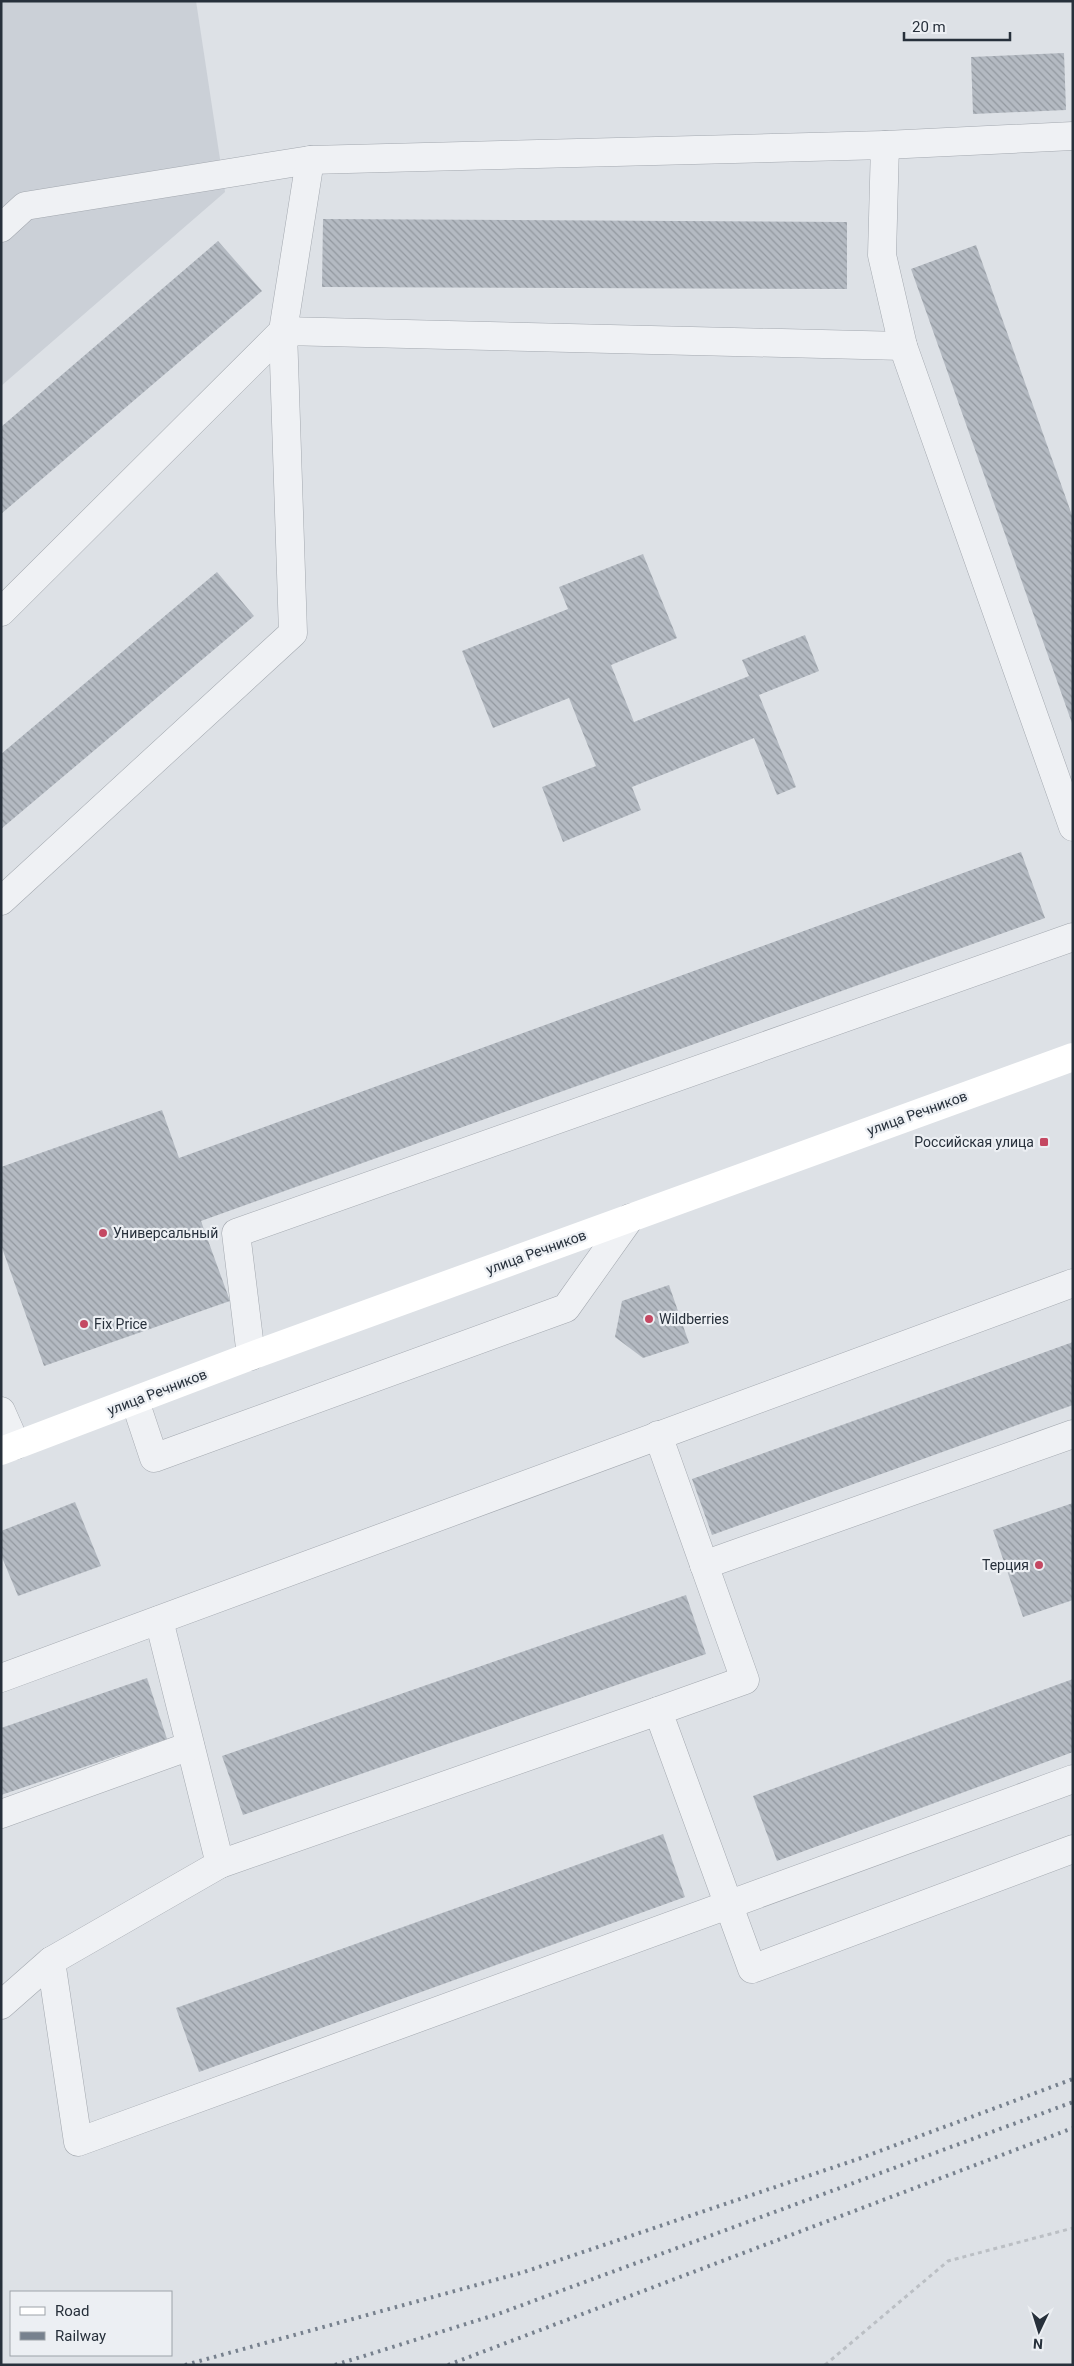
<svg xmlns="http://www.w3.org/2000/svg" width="1074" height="2366" font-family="Roboto,sans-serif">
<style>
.built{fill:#cbd0d7}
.building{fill:url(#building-back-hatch)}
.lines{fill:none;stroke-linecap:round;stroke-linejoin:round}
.street-casing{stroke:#a3a8af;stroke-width:29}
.path{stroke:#bbbfc4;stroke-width:3;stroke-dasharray:4 4;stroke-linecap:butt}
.street{stroke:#eff1f4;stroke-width:28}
.secondary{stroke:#fff;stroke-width:28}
.rail{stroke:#77818e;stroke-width:4;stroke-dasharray:2.5 5;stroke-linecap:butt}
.poi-dot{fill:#c44862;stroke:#eceff3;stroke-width:2}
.labels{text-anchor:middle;stroke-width:4.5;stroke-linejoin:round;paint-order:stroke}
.street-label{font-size:14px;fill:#27303b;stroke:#eceff3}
.poi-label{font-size:14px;fill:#27303b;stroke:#eceff3;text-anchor:start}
</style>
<defs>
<pattern id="building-back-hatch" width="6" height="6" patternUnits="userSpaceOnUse" patternTransform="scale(1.25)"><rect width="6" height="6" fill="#b4bac2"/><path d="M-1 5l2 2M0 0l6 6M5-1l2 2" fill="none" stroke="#92989f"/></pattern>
</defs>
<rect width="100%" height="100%" fill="#dde1e6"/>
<!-- built -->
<path class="built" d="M1,1H196L225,192L1,386Z"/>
<!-- building -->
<g class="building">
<path d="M1064,53L1066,110L973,114L971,57Z"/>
<path d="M323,219L847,222V289L322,287Z"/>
<path d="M218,241L262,291L1,514V427Z"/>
<path d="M976,245L1073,518V726L911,269Z"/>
<path d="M643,554L677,638L611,665L634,722L749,676L742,660L805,635L819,671L759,695L796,787L777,795L754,738L632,787L641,810L563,842L542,787L596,766L569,698L493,728L462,651L568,609L559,587Z"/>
<path d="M217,572L254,616L1,829V754Z"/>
<path d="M1021,852L1045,918L201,1221L230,1301L44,1366L1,1245V1167L162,1110L179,1158Z"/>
<path d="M669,1285L689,1343L643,1358L615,1337L622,1301Z"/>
<path d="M1073,1342V1405L712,1535L692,1479Z"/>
<path d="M75,1502L101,1566L18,1596L1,1555V1531Z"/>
<path d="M1073,1503V1600L1023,1617L993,1530Z"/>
<path d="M686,1595L706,1654L243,1815L222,1756Z"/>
<path d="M147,1678L167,1739L1,1795V1728Z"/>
<path d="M1073,1679V1752L777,1861L753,1796Z"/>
<path d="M663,1834L685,1897L199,2072L176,2008Z"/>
</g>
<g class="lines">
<defs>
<g id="street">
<path d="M885,145L882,255L903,346L1073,827"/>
<path d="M1,228L25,206L310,160L885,145L1073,136"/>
<path d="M1,612L283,331L310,160"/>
<path d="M1,901L293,633L283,331L903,346"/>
<path d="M251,1356L236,1233L1073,937"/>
<path d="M135,1401L154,1458L566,1308L630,1218"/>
<path d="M1,1411L16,1445"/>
<path d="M658,1435L745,1680L658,1711L752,1969L1073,1849"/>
<path d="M704,1565L1073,1434"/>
<path d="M159,1620L220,1864L51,1961L78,2142L1073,1779"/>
<path d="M1,1678L1073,1283"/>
<path d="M1,1814L190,1746"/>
<path d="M220,1864L658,1711"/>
<path d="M1,2005L51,1961"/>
</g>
</defs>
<!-- street casing -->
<use href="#street" class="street-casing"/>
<!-- path -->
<path class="path" d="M825,2365L948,2261L1073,2228"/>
<!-- street -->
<use href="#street" class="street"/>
<!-- secondary -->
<path class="secondary" d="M1,1451L251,1356L1073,1057"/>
<!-- rail -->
<g class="rail">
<path d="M185,2365L524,2272L861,2158L1073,2079"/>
<path d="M335,2365L498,2314L1073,2102"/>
<path d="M448,2365L1073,2128"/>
</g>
</g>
<!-- markers -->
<g class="poi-dot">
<rect x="1039" y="1137" width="10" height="10" rx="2.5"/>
<circle cx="103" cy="1233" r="5"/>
<circle cx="649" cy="1319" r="5"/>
<circle cx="84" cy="1324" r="5"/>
<circle cx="1039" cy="1565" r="5"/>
</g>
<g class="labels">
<!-- street labels -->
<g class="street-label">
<text transform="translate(917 1113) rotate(-20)" y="5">улица Речников</text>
<text transform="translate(536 1252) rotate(-20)" y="5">улица Речников</text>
<text transform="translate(157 1392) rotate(-21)" y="5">улица Речников</text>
</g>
<!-- poi labels -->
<g class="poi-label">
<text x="1034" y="1147" text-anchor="end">Российская улица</text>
<text x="113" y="1238">Универсальный</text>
<text x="659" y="1324">Wildberries</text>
<text x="94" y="1329">Fix Price</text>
<text x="1029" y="1570" text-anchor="end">Терция</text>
</g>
</g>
<!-- border -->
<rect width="1074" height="2366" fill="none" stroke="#27303b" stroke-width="5"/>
<!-- legend -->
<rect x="10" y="2291" width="162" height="65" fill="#eceff3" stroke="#9da3a9"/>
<rect x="20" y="2307" width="25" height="8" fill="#ffffff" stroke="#9da3a9"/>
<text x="55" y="2316" font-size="15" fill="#27303b">Road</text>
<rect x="20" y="2332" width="25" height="8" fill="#77818e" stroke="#9da3a9"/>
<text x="55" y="2341" font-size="15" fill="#27303b">Railway</text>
<!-- north arrow -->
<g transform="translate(1039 2331) rotate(184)" stroke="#eceff3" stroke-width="4" paint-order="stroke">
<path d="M0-4L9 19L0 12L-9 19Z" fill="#27303b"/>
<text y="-8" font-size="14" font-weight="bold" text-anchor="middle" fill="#27303b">N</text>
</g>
<!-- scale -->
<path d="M904 32v8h106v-8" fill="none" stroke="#27303b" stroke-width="2.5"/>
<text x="912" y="32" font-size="15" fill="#27303b" stroke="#eceff3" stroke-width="4" paint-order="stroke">20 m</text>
</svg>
